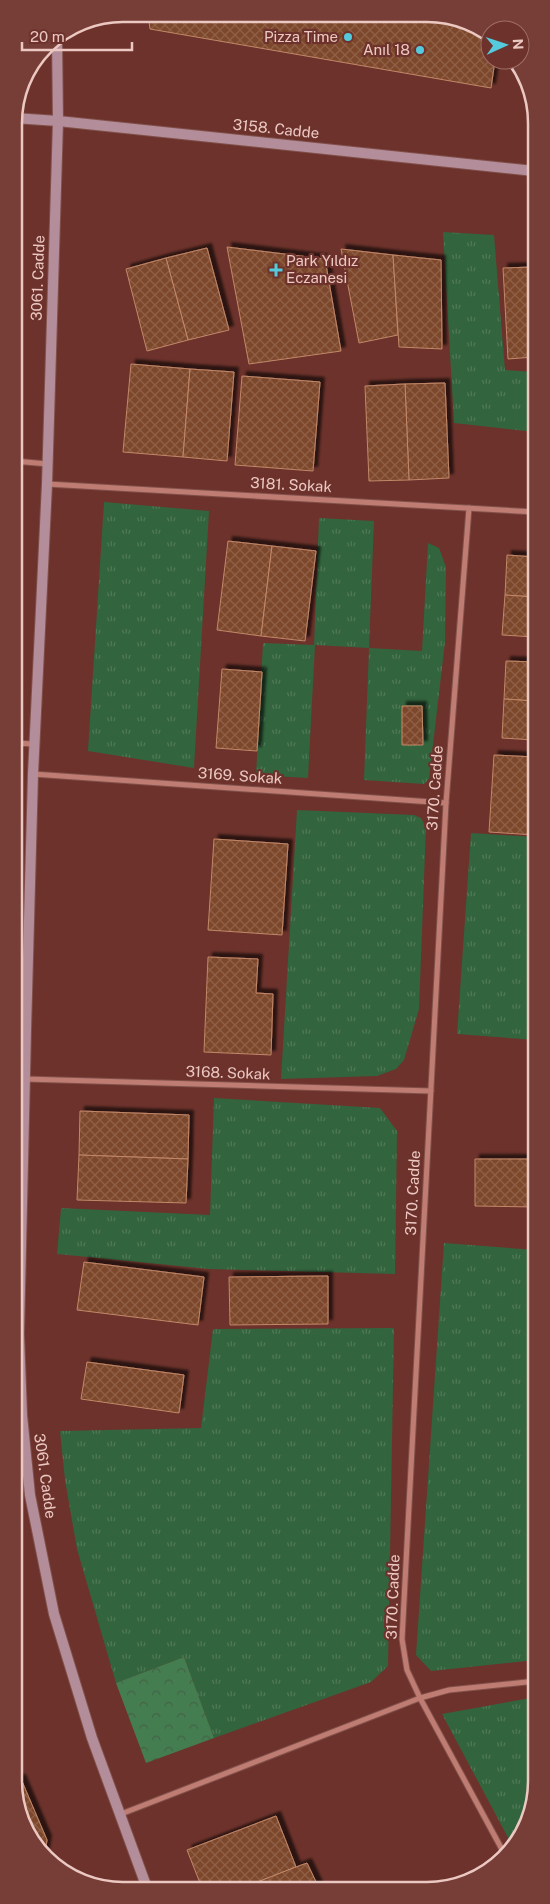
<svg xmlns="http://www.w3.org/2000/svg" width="550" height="1904" font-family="'Public Sans',sans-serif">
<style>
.grass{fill:url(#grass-tufts)}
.forest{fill:url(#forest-crowns)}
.building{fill:url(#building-cross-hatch);stroke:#c28869;filter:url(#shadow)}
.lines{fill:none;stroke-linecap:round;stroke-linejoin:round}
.street-casing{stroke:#81504a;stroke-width:7}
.secondary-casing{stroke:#81504a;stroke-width:12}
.street{stroke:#be7c73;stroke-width:5}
.secondary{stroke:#b48d9a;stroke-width:10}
.poi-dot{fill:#54cadc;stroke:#6c322b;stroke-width:2}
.labels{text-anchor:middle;stroke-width:4.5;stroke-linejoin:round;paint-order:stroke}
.poi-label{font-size:15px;fill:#ecc8c2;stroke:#6c322b;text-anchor:end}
.street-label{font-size:15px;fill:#ecc8c2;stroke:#6c322b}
.rim{fill:none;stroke:#ecc8c2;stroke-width:2.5}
</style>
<defs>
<pattern id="grass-tufts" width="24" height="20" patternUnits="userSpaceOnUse" patternTransform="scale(1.25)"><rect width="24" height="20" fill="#32643d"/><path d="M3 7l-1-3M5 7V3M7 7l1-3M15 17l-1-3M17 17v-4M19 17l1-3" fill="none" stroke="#507957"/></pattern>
<pattern id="forest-crowns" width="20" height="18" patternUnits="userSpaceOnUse" patternTransform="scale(1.25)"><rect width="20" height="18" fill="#447d50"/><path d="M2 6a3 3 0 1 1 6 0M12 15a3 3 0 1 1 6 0" fill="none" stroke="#456347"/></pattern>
<pattern id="building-cross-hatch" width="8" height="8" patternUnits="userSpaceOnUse" patternTransform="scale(1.25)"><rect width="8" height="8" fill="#7c472a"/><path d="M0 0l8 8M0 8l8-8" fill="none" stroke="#8f6047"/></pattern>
<filter id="shadow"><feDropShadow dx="4.5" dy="-4.5" stdDeviation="1" flood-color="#0009"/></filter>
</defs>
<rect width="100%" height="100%" fill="#6c322b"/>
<!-- grass -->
<g class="grass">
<path d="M14,224L18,232L14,323Z"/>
<path d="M443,232L494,235L505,370L534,372L535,432L454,423Z"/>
<path d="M104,502L209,511L194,768L88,751Z"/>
<path d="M319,518L374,521L369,648L422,651L428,543L439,548L446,567L445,642L429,779L424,784L364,780L369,648L315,645L308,778L256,775L263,643L314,645Z"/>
<path d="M297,810L414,815L421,818L426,827L419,1009L404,1060L396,1069L377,1076L281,1079Z"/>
<path d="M471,833L535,837V1040L457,1034Z"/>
<path d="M214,1098L380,1108L397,1131L395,1274L209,1269L57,1254L61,1208L210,1215Z"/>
<path d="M444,1243L535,1250L536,1660L431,1671L416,1655Z"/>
<path d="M394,1328L388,1666L371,1682L214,1738L184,1657L116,1683L77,1549L65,1480L60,1431L201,1428L213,1329Z"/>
<path d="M536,1697V1787L512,1845L442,1714Z"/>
</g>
<!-- forest -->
<path class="forest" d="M184,1657L214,1738L146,1763L116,1683Z"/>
<!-- building -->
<g class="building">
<path d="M148,14L448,16L490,38V60H495L491,88L150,29Z"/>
<path d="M227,247L325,259L341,351L249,364Z"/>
<path d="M207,248L229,330L188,340L166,258Z"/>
<path d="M341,249L393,255L398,335L359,343Z"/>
<path d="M393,255L441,260L442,349L399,347Z"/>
<path d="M166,258L188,340L147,351L126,269Z"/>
<path d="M534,267V357L508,359L503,268Z"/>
<path d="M131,364L190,369L183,457L123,452Z"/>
<path d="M190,369L234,372L227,461L183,457Z"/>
<path d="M242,376L320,382L313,471L235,465Z"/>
<path d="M445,383L449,478L409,480L405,384Z"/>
<path d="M405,384L409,480L369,481L365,386Z"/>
<path d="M228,541L272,546L261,636L217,630Z"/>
<path d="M272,546L316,551L305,641L261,636Z"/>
<path d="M507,555L535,557V597L505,595Z"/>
<path d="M505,595L535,597V637L502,635Z"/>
<path d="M506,661L535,662V701L504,699Z"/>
<path d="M222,669L262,672L257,751L216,748Z"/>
<path d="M504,699L535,701V740L502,738Z"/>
<path d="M402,706H422L423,745H402Z"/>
<path d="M494,755L535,757V835L489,832Z"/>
<path d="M214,839L288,844L282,935L208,930Z"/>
<path d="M208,957L258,959L256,993L273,994L271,1055L204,1052Z"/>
<path d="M80,1111L189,1115L188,1159L79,1155Z"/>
<path d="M79,1155L188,1159L186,1203L77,1200Z"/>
<path d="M475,1159H535V1207L475,1206Z"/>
<path d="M84,1262L204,1277L198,1325L77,1310Z"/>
<path d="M328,1276V1324L230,1325L229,1277Z"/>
<path d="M87,1362L184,1375L179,1413L81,1399Z"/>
<path d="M16,1779H21L47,1840L45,1852L44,1854L16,1802Z"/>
<path d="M276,1816L296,1867L242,1888H202L187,1850Z"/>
<path d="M307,1863L319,1888H242L296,1867Z"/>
</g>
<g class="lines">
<defs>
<g id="street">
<path d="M14,461L48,464"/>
<path d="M47,484L535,512"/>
<path d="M469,508L446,803L402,1639L407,1670L420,1698L505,1855"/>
<path d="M15,743L34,744"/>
<path d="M33,774L446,803"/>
<path d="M15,1030L26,1031"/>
<path d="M25,1079L431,1091"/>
<path d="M121,1814L420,1698L449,1690L536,1681"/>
</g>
<g id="secondary">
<path d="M57,38L58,121L47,484L33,774L26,1031L19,1334L22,1415L30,1495L54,1614L92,1738L147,1888"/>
<path d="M14,118L58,121L534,171"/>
</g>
</defs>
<!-- street casing -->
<use href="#street" class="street-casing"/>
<!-- secondary casing -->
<use href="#secondary" class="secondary-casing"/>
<!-- street -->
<use href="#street" class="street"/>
<!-- secondary -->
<use href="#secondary" class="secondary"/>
</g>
<!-- markers -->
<g class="poi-dot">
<circle cx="348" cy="37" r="5"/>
<circle cx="420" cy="50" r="5"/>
<path d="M273.5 262.5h5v5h5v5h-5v5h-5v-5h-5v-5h5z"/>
</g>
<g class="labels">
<!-- poi labels -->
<g class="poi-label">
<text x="338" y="42">Pizza Time</text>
<text x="410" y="55">Anıl 18</text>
<text x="286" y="266" text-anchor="start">Park Yıldız<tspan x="286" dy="17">Eczanesi</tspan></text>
</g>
<!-- street labels -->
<g class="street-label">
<text transform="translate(276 129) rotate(6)" y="5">3158. Cadde</text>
<text transform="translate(38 278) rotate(-88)" y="5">3061. Cadde</text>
<text transform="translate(291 485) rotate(3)" y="5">3181. Sokak</text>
<text transform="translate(240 776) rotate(4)" y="5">3169. Sokak</text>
<text transform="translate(435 788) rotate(-86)" y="5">3170. Cadde</text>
<text transform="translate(228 1073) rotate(2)" y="5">3168. Sokak</text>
<text transform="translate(413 1193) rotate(-87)" y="5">3170. Cadde</text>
<text transform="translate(45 1476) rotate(82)" y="5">3061. Cadde</text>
<text transform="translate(393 1597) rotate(-88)" y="5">3170. Cadde</text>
</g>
</g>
<!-- crop -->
<path d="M0 0H550V1904H0ZM123 22H427A101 101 0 0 1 528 123V1781A101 101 0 0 1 427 1882H123A101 101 0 0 1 22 1781V123A101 101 0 0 1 123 22Z" fill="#763e37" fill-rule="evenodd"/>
<path class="rim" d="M123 22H427A101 101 0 0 1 528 123V1781A101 101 0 0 1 427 1882H123A101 101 0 0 1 22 1781V123A101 101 0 0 1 123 22Z"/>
<!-- north arrow -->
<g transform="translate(505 45) rotate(87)"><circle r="24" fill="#6c322b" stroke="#9f6e67"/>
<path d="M0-4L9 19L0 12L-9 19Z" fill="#54cadc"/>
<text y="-8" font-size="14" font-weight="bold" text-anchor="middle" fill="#ecc8c2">N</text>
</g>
<!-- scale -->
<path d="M22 42v8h110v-8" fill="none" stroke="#ecc8c2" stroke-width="2.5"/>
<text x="30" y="42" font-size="15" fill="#ecc8c2" stroke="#6c322b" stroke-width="4" paint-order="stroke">20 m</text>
</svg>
